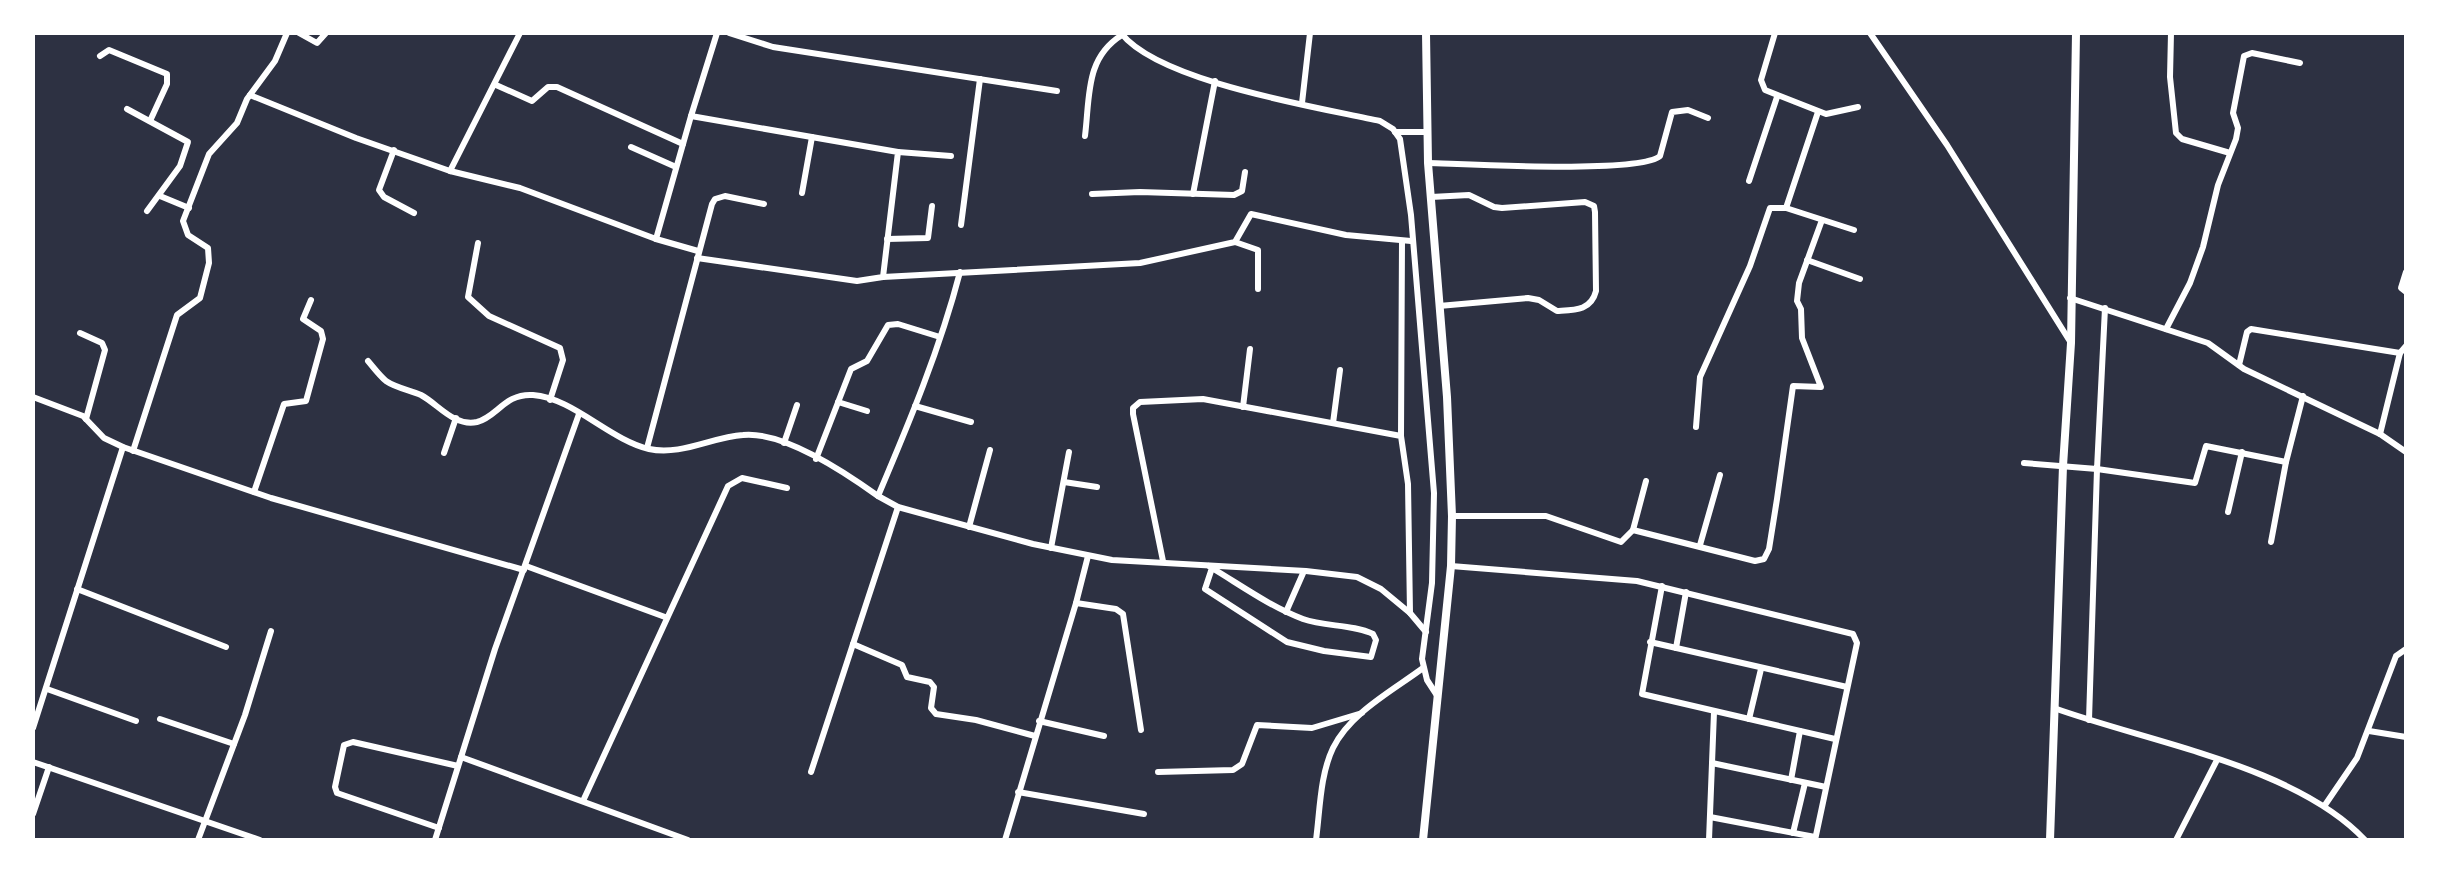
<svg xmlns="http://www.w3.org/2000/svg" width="2439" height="873" font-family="'Source Sans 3',sans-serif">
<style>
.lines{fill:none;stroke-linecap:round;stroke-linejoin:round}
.minor{stroke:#fff;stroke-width:6}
.tertiary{stroke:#fff;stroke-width:8}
</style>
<rect width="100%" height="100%" fill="#2d3142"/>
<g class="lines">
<!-- minor -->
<g class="minor">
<path d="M299,33L317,43L326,33"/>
<path d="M729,33L773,47L1057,91"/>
<path d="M1121,33C1159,82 1317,107 1380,121L1393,129L1400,139L1411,215L1434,493L1432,583L1422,659L1427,680L1438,697"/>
<path d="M1775,33L1761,80L1765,90L1826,114L1858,107"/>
<path d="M1870,33L1947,145L2071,343"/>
<path d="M2171,33L2170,77L2176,133L2182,139L2230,153"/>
<path d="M100,56L109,50L167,74V84L150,121"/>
<path d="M496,85L532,101L548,87H557L683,144"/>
<path d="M250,95L356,138L450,171L520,188L656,239"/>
<path d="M1302,103L1310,33"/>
<path d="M127,109L188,142L180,166L147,211"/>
<path d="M691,116L656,239L698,251"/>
<path d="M1395,132H1428"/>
<path d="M1085,136C1090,96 1085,58 1122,35"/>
<path d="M631,147L676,167"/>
<path d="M394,150L379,190L384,197L414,213"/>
<path d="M898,152L951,156"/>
<path d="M1428,163C1465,164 1640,174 1660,156L1672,112L1688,110L1708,118"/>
<path d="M450,171L520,33"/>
<path d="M1749,181L1777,97"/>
<path d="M802,193L812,137"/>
<path d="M1092,194L1140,192L1234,195L1242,191L1245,172"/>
<path d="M1193,194L1215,81"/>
<path d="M160,196L189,208"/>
<path d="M1431,197L1469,195L1494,207L1502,208L1585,202L1594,206L1595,212L1596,291C1591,311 1574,310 1557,311L1539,300L1528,298L1439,306"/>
<path d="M1786,208L1854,230"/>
<path d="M961,225L980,79"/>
<path d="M887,239L928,238L932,206"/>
<path d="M1235,242L1258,250V289"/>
<path d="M478,243L468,297L489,316L560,348L563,360L550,400"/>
<path d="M697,258L857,281L883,277L898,152L691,116L717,33"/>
<path d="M1807,260L1860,279"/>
<path d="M960,272C940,349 909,423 878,496L898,507L1033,544L1112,560L1306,571L1357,577L1381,589L1410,613"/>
<path d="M2406,272L2401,288L2406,292"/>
<path d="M883,277L1140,263L1235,242L1251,214L1346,235L1411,241"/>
<path d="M2070,298L2208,343L2244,369L2380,434L2406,452"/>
<path d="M2166,329L2190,283L2203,247L2218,185L2236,139L2238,128L2233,113L2244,56L2252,53L2300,63"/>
<path d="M80,333L102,343L105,350L86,419"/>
<path d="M368,361C374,368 379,375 386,381C396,388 410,390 421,395C438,404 454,427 477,422C497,417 505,393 533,395C573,398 610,440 649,449C681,456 712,437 743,435C783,431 846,473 878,496"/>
<path d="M2239,365L2247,332L2251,329L2400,353"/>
<path d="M33,397L83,416L104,438L123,447L271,498L524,570"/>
<path d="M838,402L867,411"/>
<path d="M915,406L971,422"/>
<path d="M1243,407L1250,349"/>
<path d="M1333,423L1340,370"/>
<path d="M1696,427L1700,377L1750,266L1770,208H1786L1818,112"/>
<path d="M2380,434L2400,353L2406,346"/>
<path d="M1401,436L1402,241"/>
<path d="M784,443L797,405"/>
<path d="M647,448L712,204L715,199L725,196L764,204"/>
<path d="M133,451L177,315L200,298L209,263L208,248L188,235L183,221L209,154L237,123L247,99L275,61L287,33"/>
<path d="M444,453L456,418"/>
<path d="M816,459L851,369L867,361L888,325L898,324L940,337"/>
<path d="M2024,463L2097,469L2105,308"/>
<path d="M1064,482L1097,487"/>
<path d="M254,492L284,404L306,401L323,339L321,331L303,319L311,300"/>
<path d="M2228,512L2242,452"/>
<path d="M1452,516H1546L1621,542L1633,530L1646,481"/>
<path d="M969,527L990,450"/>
<path d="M1633,530L1755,561L1764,559L1769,549L1777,499L1793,386L1821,387L1802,338L1801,309L1797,301L1799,283L1822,220"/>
<path d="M2271,542L2286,462"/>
<path d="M1700,545L1720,475"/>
<path d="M1051,548L1069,452"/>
<path d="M1163,561L1133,414V408L1140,402L1203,399L1401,436L1408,484L1410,613L1426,632"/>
<path d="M526,566L665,617"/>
<path d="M1209,566L1212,568C1242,586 1271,607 1303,619C1325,627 1352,624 1373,634L1376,640L1371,657L1324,651L1287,642L1205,589L1212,568"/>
<path d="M1451,566L1637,581L1853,634L1857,643L1815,840"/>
<path d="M1662,586L1642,694L1835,739"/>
<path d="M77,589L226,647"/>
<path d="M1076,603L1088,556"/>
<path d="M1286,612L1304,571"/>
<path d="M1650,642L1847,687"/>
<path d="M853,644L902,665L907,677L930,682L934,687L931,708L936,714L976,720L1035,736"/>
<path d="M1676,648L1686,592"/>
<path d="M47,689L136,721"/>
<path d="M2054,708C2148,742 2296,766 2365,840"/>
<path d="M160,719L234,744"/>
<path d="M1749,719L1761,669"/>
<path d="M2089,720L2097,469L2195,483L2206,446L2286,462L2303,396"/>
<path d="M1039,721L1104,736"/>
<path d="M33,728L123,447"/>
<path d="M2369,731L2406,737"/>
<path d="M461,757L688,840"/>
<path d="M33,762L260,840"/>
<path d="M1712,763L1826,787"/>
<path d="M811,772L898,507"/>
<path d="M1158,772L1233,770L1242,764L1257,725L1312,728L1362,713"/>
<path d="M1791,780L1800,731"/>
<path d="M1018,792L1144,814"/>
<path d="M583,801L728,486L742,478L787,488"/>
<path d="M2325,805L2357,758L2396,656L2406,649"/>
<path d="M33,814L49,767"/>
<path d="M1710,817L1815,837"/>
<path d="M439,828L337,793L335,787L344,745L353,742L458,766"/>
<path d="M1793,833L1805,783"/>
<path d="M198,840L245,715L271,631"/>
<path d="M435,840L495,649L579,414"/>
<path d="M1005,840L1076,603L1116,609L1123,614L1141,730"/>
<path d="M1316,840C1320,810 1320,775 1333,748C1350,713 1392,691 1423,668"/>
<path d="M1709,840L1714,712"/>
<path d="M2176,840L2217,760"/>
</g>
<!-- tertiary -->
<g class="tertiary">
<path d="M1423,840L1451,566L1452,516L1447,397L1428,163L1426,33"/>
<path d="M2050,840L2063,466L2071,343L2076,33"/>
</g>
</g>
<!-- border -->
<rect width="2439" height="873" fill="none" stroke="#ffffff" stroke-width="70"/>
</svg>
